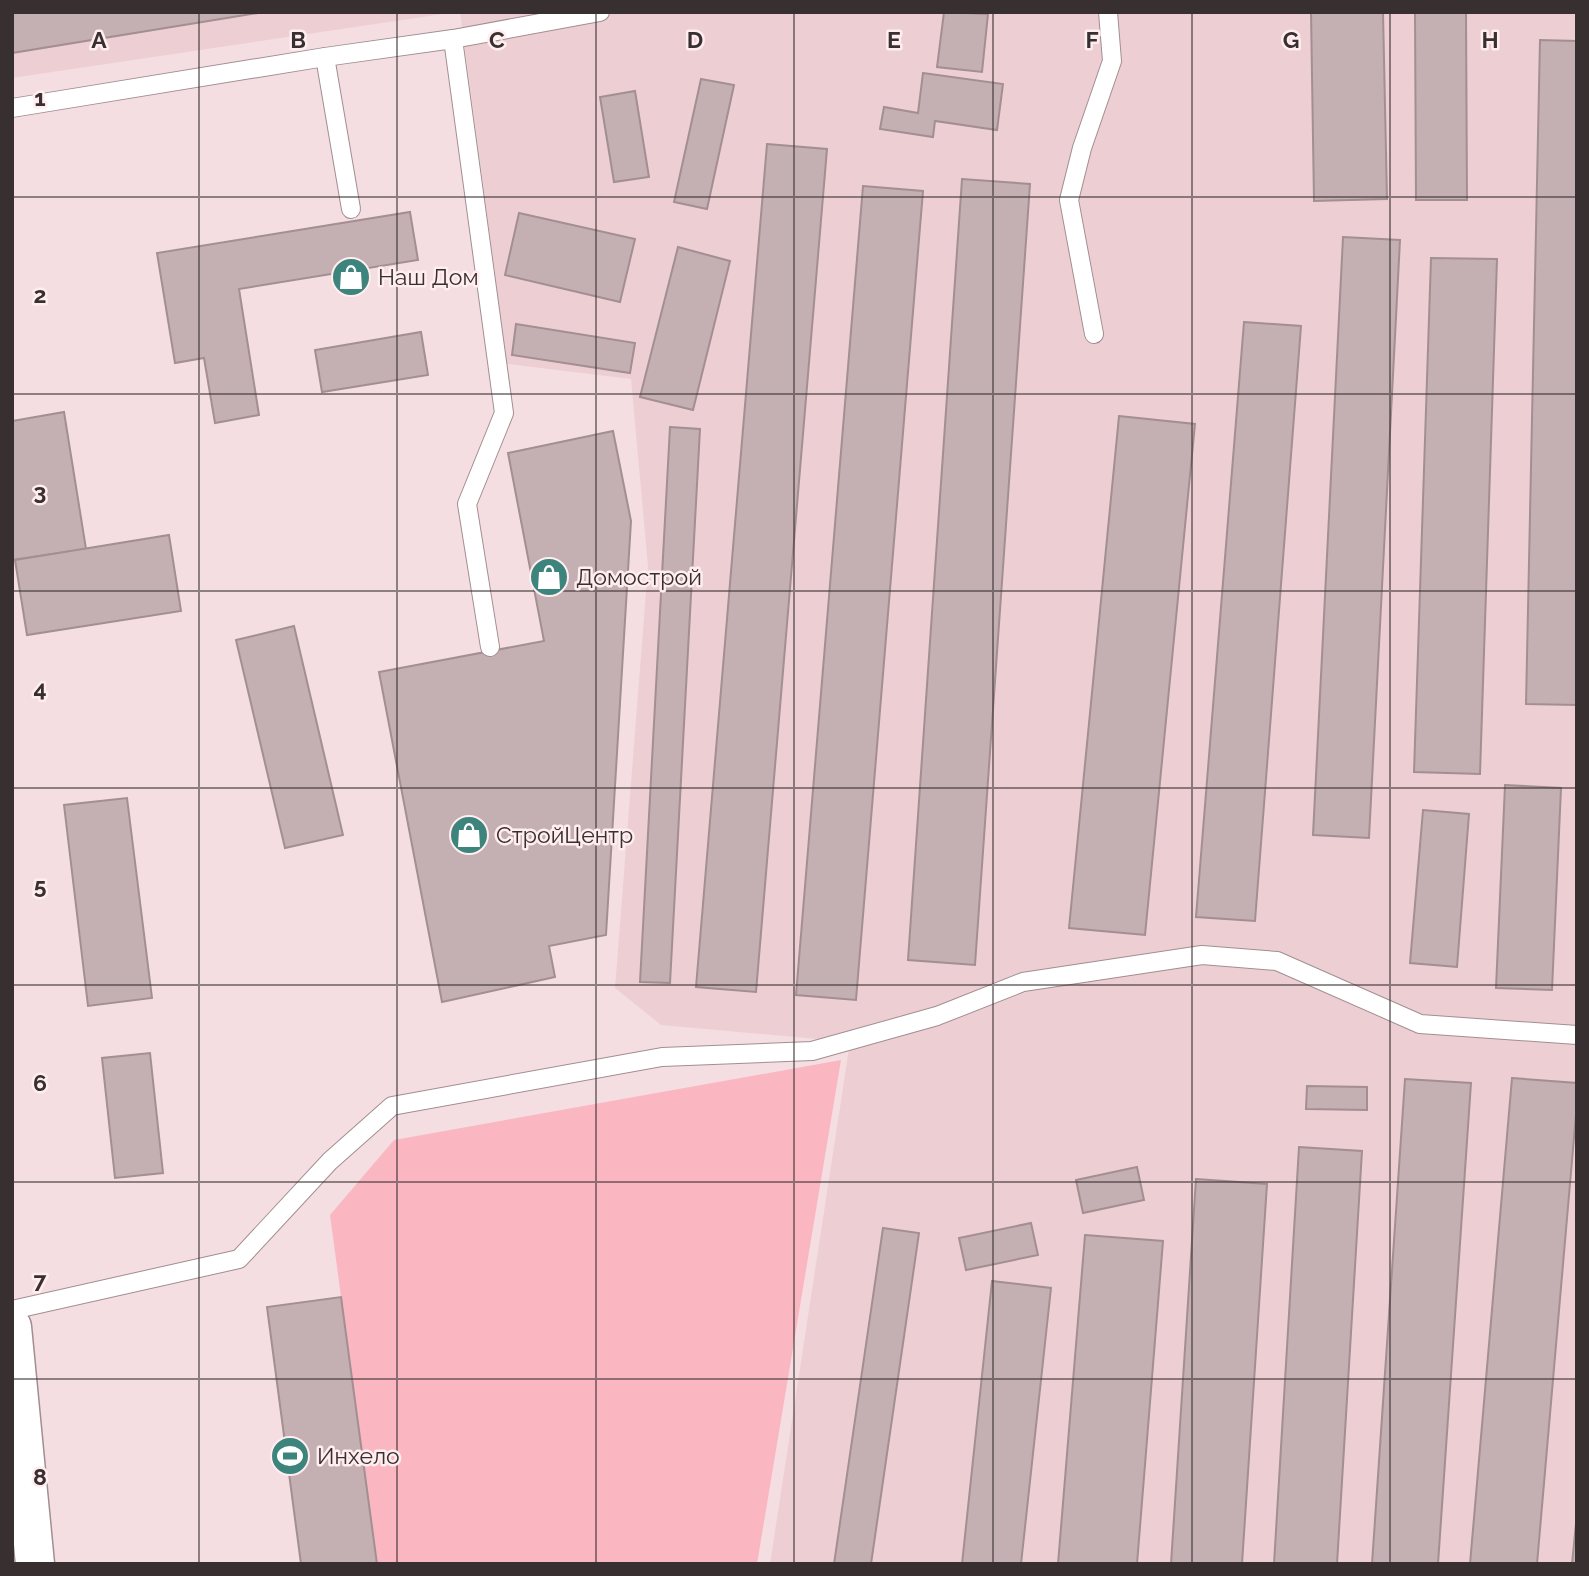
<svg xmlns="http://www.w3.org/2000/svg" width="1589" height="1576" font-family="Raleway,sans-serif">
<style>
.built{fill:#edcfd3}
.green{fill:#fab7c2}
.building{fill:#c4afb2;stroke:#a38f92;stroke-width:2}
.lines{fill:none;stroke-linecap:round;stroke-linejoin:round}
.service-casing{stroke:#a28e91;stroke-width:20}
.tertiary-casing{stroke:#a28e91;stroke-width:41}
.service{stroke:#fff;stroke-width:18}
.tertiary{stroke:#fff;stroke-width:38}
.grid{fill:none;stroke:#382f31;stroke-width:2;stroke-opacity:0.55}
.labels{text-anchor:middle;stroke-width:5;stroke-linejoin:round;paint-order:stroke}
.poi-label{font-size:23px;fill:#382f31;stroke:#ffedef;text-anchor:start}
.grid-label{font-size:23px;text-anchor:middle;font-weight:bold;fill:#382f31;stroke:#ffedef;stroke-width:5;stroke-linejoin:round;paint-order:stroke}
</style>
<rect width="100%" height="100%" fill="#f4dee1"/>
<!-- built -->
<g class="built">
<path d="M12,12H456L12,78Z"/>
<path d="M460,12H1577V1564H770L850,1042L661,1025L615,988L648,566L631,379L507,364Z"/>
</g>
<!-- green -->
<path class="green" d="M841,1060L757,1564H377L330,1215L394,1140Z"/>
<!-- building -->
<g class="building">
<path d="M12,12H264L12,53Z"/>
<path d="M944,12L988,14L982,72L937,67Z"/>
<path d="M1311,12H1383L1387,199L1314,201Z"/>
<path d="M1415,12H1466L1467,200H1416Z"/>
<path d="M1540,40L1577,41V705L1526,704Z"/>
<path d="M923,73L1003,84L997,130L935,121L933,137L880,129L884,107L918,113Z"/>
<path d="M701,79L734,85L707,209L674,202Z"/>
<path d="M635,91L649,177L614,182L600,97Z"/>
<path d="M767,144L827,149L756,992L696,987Z"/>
<path d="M962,179L1030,184L975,965L908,960Z"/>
<path d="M863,186L923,191L856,1000L796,995Z"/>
<path d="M410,212L418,260L239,289L259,415L215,423L204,358L175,363L157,253Z"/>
<path d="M519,213L635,239L620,302L505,275Z"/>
<path d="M1343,237L1400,240L1369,838L1313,835Z"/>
<path d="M678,247L730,261L693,410L640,397Z"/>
<path d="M1431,258L1497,259L1480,774L1414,772Z"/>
<path d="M1244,322L1301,326L1255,921L1196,917Z"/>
<path d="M516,324L635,343L630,373L512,355Z"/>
<path d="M421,332L428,375L322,392L315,350Z"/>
<path d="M64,412L86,549L12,560V421Z"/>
<path d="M1119,416L1195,424L1145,935L1069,928Z"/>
<path d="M670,427L700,429L670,983L640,982Z"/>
<path d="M613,431L631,521L606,935L549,946L555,977L442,1002L379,672L544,641L508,453Z"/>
<path d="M169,535L181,611L27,635L15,560Z"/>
<path d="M294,626L343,835L285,848L236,640Z"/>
<path d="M1505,785L1561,788L1552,990L1496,988Z"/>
<path d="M127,798L152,998L88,1006L64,805Z"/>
<path d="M1423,810L1469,814L1457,967L1410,963Z"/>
<path d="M150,1053L163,1173L115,1178L102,1058Z"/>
<path d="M1512,1078L1577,1083V1103L1537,1564H1470Z"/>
<path d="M1405,1079L1471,1083L1438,1564H1372Z"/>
<path d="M1307,1086L1367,1087V1110L1306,1109Z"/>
<path d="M1299,1147L1362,1151L1337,1564H1274Z"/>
<path d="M1137,1167L1144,1200L1083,1213L1076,1180Z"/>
<path d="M1196,1179L1267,1184L1242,1564H1171Z"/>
<path d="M1031,1223L1038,1255L966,1270L959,1238Z"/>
<path d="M883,1228L919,1233L871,1564H834Z"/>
<path d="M1085,1235L1163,1241L1137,1564H1058Z"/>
<path d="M992,1281L1051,1288L1021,1564H962Z"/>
<path d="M341,1297L377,1564H301L267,1307Z"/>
<path d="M1577,1513V1564H1572Z"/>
</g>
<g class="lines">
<defs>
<g id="service">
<path d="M453,39L600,12"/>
<path d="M325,57L351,209"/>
<path d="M12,108L325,57L453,39L504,413L467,504L490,647"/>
<path d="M1094,334L1069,200L1082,148L1112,61L1108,12"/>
<path d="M12,1310L239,1259L330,1161L392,1106L662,1057L812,1051L937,1016L1023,982L1202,955L1277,961L1420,1024L1577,1035"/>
</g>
<path id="tertiary" d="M12,1327L35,1564"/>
</defs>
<!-- service casing -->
<use href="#service" class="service-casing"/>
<!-- tertiary casing -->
<use href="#tertiary" class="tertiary-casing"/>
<!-- service -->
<use href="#service" class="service"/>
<!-- tertiary -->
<use href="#tertiary" class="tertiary"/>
</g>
<!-- grid -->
<path class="grid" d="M199,12V1564M397,12V1564M596,12V1564M794,12V1564M993,12V1564M1192,12V1564M1390,12V1564M12,197H1577M12,394H1577M12,591H1577M12,788H1577M12,985H1577M12,1182H1577M12,1379H1577"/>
<!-- icons -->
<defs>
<symbol id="shop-disc" viewBox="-11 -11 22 22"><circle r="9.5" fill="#3d847d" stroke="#ffedef"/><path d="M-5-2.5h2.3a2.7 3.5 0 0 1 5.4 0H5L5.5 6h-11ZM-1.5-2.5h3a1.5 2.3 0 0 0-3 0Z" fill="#fff"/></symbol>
<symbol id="stadium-disc" viewBox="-11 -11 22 22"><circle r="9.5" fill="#3d847d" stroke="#ffedef"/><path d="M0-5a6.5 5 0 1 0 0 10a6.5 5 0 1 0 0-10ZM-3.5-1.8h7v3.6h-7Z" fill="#fff"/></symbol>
</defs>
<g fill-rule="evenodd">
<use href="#shop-disc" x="329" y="255" width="44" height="44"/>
<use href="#shop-disc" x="527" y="555" width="44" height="44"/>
<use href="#shop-disc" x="447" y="813" width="44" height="44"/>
<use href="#stadium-disc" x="268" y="1434" width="44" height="44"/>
</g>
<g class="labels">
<!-- poi labels -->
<g class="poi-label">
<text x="378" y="285">Наш Дом</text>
<text x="576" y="585">Домострой</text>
<text x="496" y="843">СтройЦентр</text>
<text x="317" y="1464">Инхело</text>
</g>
</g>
<g class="grid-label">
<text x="99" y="48">A</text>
<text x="298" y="48">B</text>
<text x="497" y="48">C</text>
<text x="695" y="48">D</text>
<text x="894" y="48">E</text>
<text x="1092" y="48">F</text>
<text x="1291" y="48">G</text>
<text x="1490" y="48">H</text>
<text x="40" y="106">1</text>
<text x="40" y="303">2</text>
<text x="40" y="500">3</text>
<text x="40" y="697">4</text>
<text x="40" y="894">5</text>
<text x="40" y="1091">6</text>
<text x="40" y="1288">7</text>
<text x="40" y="1485">8</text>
</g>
<!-- border -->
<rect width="1589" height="1576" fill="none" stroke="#382f31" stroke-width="28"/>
</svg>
